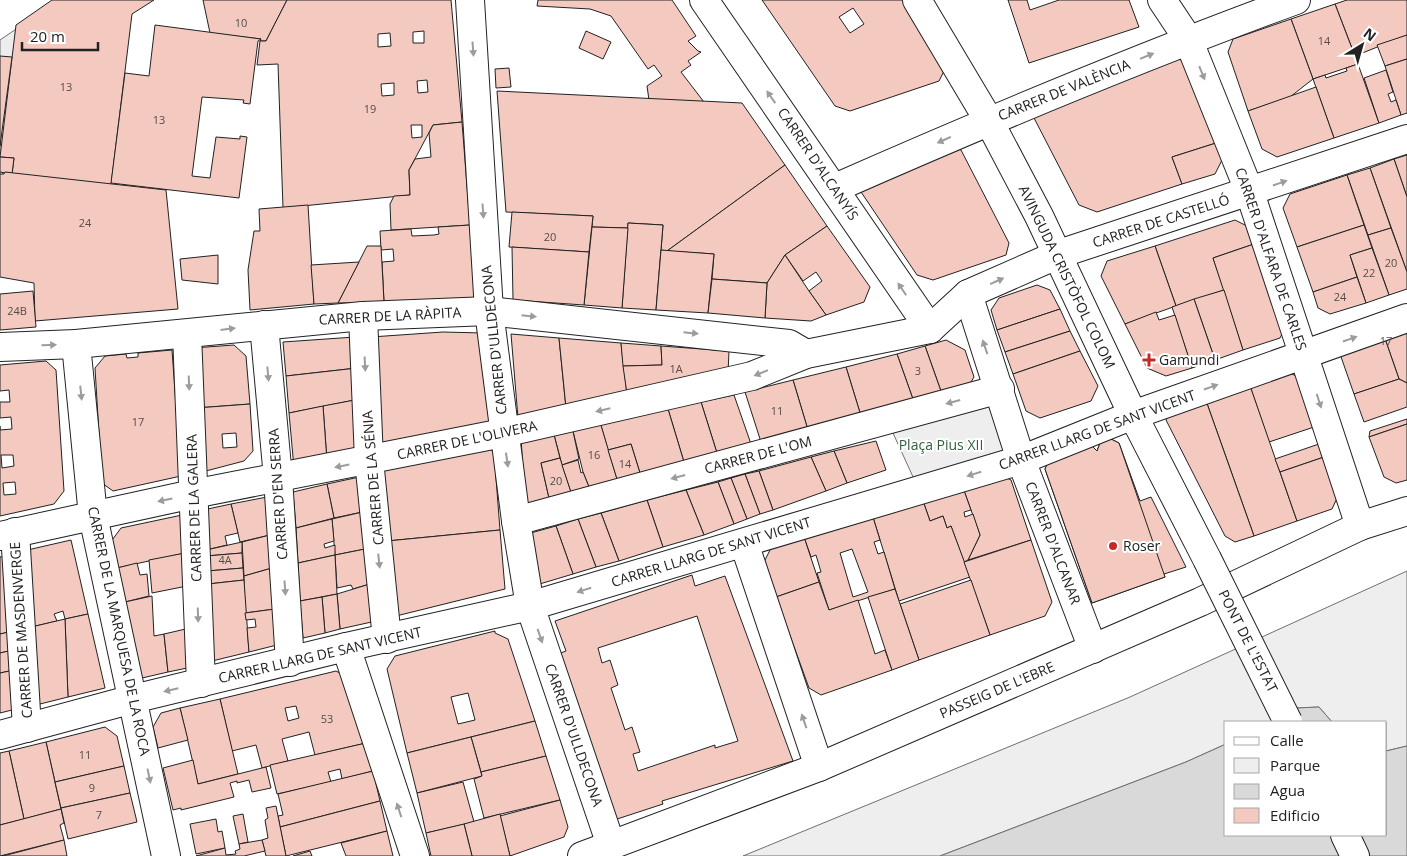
<svg xmlns="http://www.w3.org/2000/svg" width="1407" height="856" font-family="'Open Sans',sans-serif">
<style>
.green{fill:#eee;stroke:#6f6f6f}
.parking{fill:#ededed;stroke:#6f6f6f}
.water{fill:#d9d9d9;stroke:#6f6f6f}
.building{fill:#f3c9c0;stroke:#222;fill-rule:evenodd}
.lines{fill:none;stroke-linecap:round;stroke-linejoin:round}
.minor-casing{stroke:#222;stroke-width:30}
.minor{stroke:#fff;stroke-width:28}
.minor-bridge-casing{stroke:#222;stroke-width:30;stroke-linecap:butt}
.minor-bridge{stroke:#fff;stroke-width:28}
.oneway{fill:#9c9c9c}
.poi-dot{fill:#c62828;stroke:#fff;stroke-width:2}
.labels{text-anchor:middle;stroke-width:4;stroke-linejoin:round;paint-order:stroke}
.number-label{font-size:11px;fill:#564c4a}
.street-label{font-size:14px;fill:#222;stroke:#fff}
.poi-label{font-size:14px;fill:#222;stroke:#fff;text-anchor:start}
.park-label{font-size:14px;fill:#2f5e38;stroke:#fff}
</style>
<rect width="100%" height="100%" fill="#fff"/>
<!-- green -->
<g class="green">
<path d="M1000,389L1021,460L919,490L887,420Z"/>
<path d="M1407,571V746L1386,751V722H1332L1319,707L1297,708L1270,722H1226V744L1186,762L940,856H743L1130,697Z"/>
</g>
<!-- parking -->
<path class="parking" d="M22,25L0,195V40Z"/>
<!-- water -->
<g class="water">
<path d="M1319,707L1332,722H1270L1297,708Z"/>
<path d="M1226,744V835H1386V751L1407,746V856H940L1186,762Z"/>
</g>
<!-- building -->
<g class="building">
<path d="M52,0H154L132,14L111,185L12,174L14,158L0,157L16,25Z"/>
<path d="M203,0H287L266,41H260L261,39L210,33Z"/>
<path d="M287,0H451L462,122L433,125L409,170L410,195L283,208L278,64L257,65L260,41H266ZM424,31V43H413V32ZM390,33L391,46L378,47V34ZM427,80L428,92L418,93L417,81ZM394,83V95L382,96L381,84ZM411,125H422V137L412,138Z"/>
<path d="M538,0H672L696,36L688,41L698,51L701,52L688,61L691,65L681,72L704,102L649,100L647,86L662,76L654,65L648,69L611,16L590,9L537,6Z"/>
<path d="M762,0H913L947,65L939,81L850,111L835,106ZM853,8L864,24L850,33L839,17Z"/>
<path d="M1008,0H1027L1030,10L1059,0H1129L1139,27L1029,63Z"/>
<path d="M1347,0H1407V35L1355,56L1335,4Z"/>
<path d="M1335,4L1358,64L1313,79L1291,19Z"/>
<path d="M1291,19L1313,79L1290,97L1248,111L1228,52L1233,39Z"/>
<path d="M155,25L261,39L258,41L250,104L243,103L244,100L202,97L192,176L210,178L216,137L240,139V136L247,137L239,198L111,183L125,73L149,76Z"/>
<path d="M586,31L611,42L603,59L579,48Z"/>
<path d="M1407,35V59L1385,66L1377,45Z"/>
<path d="M0,56L12,57L0,146Z"/>
<path d="M1174,57L1188,63L1216,143L1172,157L1182,184L1097,212L1079,205L1033,116Z"/>
<path d="M1407,59V113L1401,115L1385,66Z"/>
<path d="M1358,64L1379,123L1334,138L1313,79L1325,75L1326,78L1347,71L1346,68Z"/>
<path d="M509,68L511,87L496,88L495,69Z"/>
<path d="M1386,70L1393,92L1388,94L1391,102L1396,100L1401,115L1379,123L1364,78Z"/>
<path d="M1316,87L1334,138L1277,157L1262,149L1248,111Z"/>
<path d="M497,91L742,103L785,165L667,251L661,250L663,225L628,223V228L592,227L593,216L506,212Z"/>
<path d="M462,122L470,225L391,230L390,204L394,196L410,195L409,170L415,159L431,157L429,133L433,125Z"/>
<path d="M1216,143L1222,160L1215,174L1182,184L1172,157Z"/>
<path d="M949,146L961,150L1009,243L1006,255L933,280L917,275L859,189Z"/>
<path d="M1407,155V197L1394,159Z"/>
<path d="M0,157L14,158L12,174L0,172Z"/>
<path d="M1394,159L1407,197V272L1370,168Z"/>
<path d="M785,165L827,226L785,255L767,283L712,279L714,254L667,251Z"/>
<path d="M1370,168L1391,228L1368,235L1347,175Z"/>
<path d="M5,172L166,190L178,309L35,321L34,283L0,277V174H4Z"/>
<path d="M1347,175L1364,225L1297,247L1283,208L1290,194Z"/>
<path d="M308,205L314,304L250,310L248,270L254,231H260L259,209Z"/>
<path d="M512,212L593,216L589,252L509,247Z"/>
<path d="M1235,220L1249,227L1254,244L1213,258L1224,290L1176,306L1155,246Z"/>
<path d="M628,223L663,225L656,310L622,308Z"/>
<path d="M470,225L475,299L384,302L382,262L394,261L393,249L381,250L380,231L411,229L412,236L434,235L439,234L438,227Z"/>
<path d="M1364,225L1372,248L1350,255L1357,277L1313,292L1297,247Z"/>
<path d="M827,226L870,287L864,302L826,315L809,291L822,281L816,272L803,281L785,255Z"/>
<path d="M592,227L628,228L622,308L584,305Z"/>
<path d="M1391,228L1407,272V289L1389,295L1368,235Z"/>
<path d="M1254,244L1285,328L1280,338L1243,350L1213,258Z"/>
<path d="M367,246H381L384,302L338,303Z"/>
<path d="M1155,246L1176,306L1125,324L1101,276L1107,261Z"/>
<path d="M512,247L589,252L584,305L513,300Z"/>
<path d="M1372,248L1389,295L1366,303L1350,255Z"/>
<path d="M661,250L714,254L708,313L656,310Z"/>
<path d="M218,255V284L182,280L180,259Z"/>
<path d="M785,255L809,291L826,315L811,321L765,318L767,283Z"/>
<path d="M359,262L338,303L314,304L311,265Z"/>
<path d="M1357,277L1366,303L1330,314L1318,308L1313,292Z"/>
<path d="M712,279L767,283L765,318L708,313Z"/>
<path d="M1037,285L1050,290L1060,309L997,330L991,310L999,298Z"/>
<path d="M1224,290L1243,350L1215,360L1194,299Z"/>
<path d="M33,291L36,327L0,330V294Z"/>
<path d="M1194,299L1215,360L1192,368L1172,307Z"/>
<path d="M1060,309L1070,331L1005,352L997,330Z"/>
<path d="M1156,312L1159,320L1175,315L1192,368L1166,376L1147,368L1125,324Z"/>
<path d="M1403,322L1407,333V383L1399,379L1382,330Z"/>
<path d="M1382,330L1399,379L1354,394L1340,354Z"/>
<path d="M1070,331L1080,351L1013,374L1005,352Z"/>
<path d="M443,332L483,333L490,425L380,449L371,337Z"/>
<path d="M511,334L559,338L566,408L518,418Z"/>
<path d="M355,337L357,368L286,376L283,342Z"/>
<path d="M559,338L621,343L627,394L566,408Z"/>
<path d="M946,340L965,350L974,377L968,387L942,394L925,346Z"/>
<path d="M621,343L661,346L662,365L623,366Z"/>
<path d="M234,345L246,356L250,404L196,408L193,348Z"/>
<path d="M661,346L729,351L728,373L627,394L623,366L662,365Z"/>
<path d="M925,346L942,394L914,402L897,354Z"/>
<path d="M172,350L181,476L113,491L102,483L95,368L105,356L126,354L127,358L138,357V353Z"/>
<path d="M1080,351L1098,386L1091,401L1040,418L1026,411L1013,374Z"/>
<path d="M897,354L914,402L861,416L846,367Z"/>
<path d="M46,361L56,370L64,491L54,504L0,516V426V430L12,429L11,417L0,418V402H10L9,390L0,391V365ZM1,455H13L14,466L2,468ZM15,482L16,494L4,495L3,483Z"/>
<path d="M846,367L861,416L808,430L793,380Z"/>
<path d="M357,368L360,399L289,413L286,376Z"/>
<path d="M1282,369L1296,376L1314,427L1269,442L1248,380Z"/>
<path d="M1399,379L1407,383V407L1364,422L1354,394Z"/>
<path d="M793,380L808,430L761,442L745,392Z"/>
<path d="M1248,380L1297,521L1254,536L1204,395Z"/>
<path d="M734,395L751,444L717,453L701,402Z"/>
<path d="M1204,395L1254,536L1235,542L1225,536L1166,420L1173,405Z"/>
<path d="M360,399L365,453L327,461L323,406Z"/>
<path d="M701,402L717,453L684,462L668,409Z"/>
<path d="M250,404L253,451L244,461L202,472L196,408ZM236,433L237,447L223,448L222,434Z"/>
<path d="M323,406L327,461L294,468L289,413Z"/>
<path d="M668,409L684,462L640,473L631,444L608,450L600,422Z"/>
<path d="M1407,419V424L1369,437L1370,431Z"/>
<path d="M600,422L617,479L589,487L583,472L572,427Z"/>
<path d="M1407,424V480L1396,483L1384,477L1369,437Z"/>
<path d="M572,427L579,459L562,465L553,431Z"/>
<path d="M553,431L560,458L541,463L549,498L525,504L521,437Z"/>
<path d="M1111,439L1119,443L1140,501L1151,497L1186,567L1164,574L1165,577L1092,603L1045,469L1050,458L1060,455L1066,458L1067,455L1091,445L1097,451L1100,443Z"/>
<path d="M1111,439L1119,443L1165,577L1092,603L1045,469L1050,458L1060,455L1066,458L1067,455L1091,445L1097,451L1100,443Z"/>
<path d="M876,441L886,470L847,483L834,451Z"/>
<path d="M631,444L640,473L617,479L608,450Z"/>
<path d="M1319,444L1324,457L1280,472L1275,459Z"/>
<path d="M484,445L494,452L500,530L387,541L382,470Z"/>
<path d="M834,451L847,483L826,491L811,457Z"/>
<path d="M811,457L826,491L773,510L759,471Z"/>
<path d="M1324,457L1338,496L1332,509L1297,521L1280,472Z"/>
<path d="M560,458L571,492L549,498L541,463Z"/>
<path d="M578,460L581,473L583,472L589,487L571,492L562,465Z"/>
<path d="M759,471L773,510L760,514L745,474Z"/>
<path d="M997,473L1011,480L1031,540L968,560L980,535L962,485Z"/>
<path d="M745,474L760,514L747,519L731,478Z"/>
<path d="M364,476L367,511L334,518L327,484Z"/>
<path d="M731,478L747,519L734,524L718,482Z"/>
<path d="M718,482L734,524L704,535L686,490Z"/>
<path d="M327,484L334,518L296,528L293,492Z"/>
<path d="M962,485L971,510L964,512L965,517L973,514L980,535L968,560L964,562L951,526L947,528L943,516L930,521L922,498Z"/>
<path d="M686,490L704,535L663,547L647,500Z"/>
<path d="M267,497L270,535L240,542L231,504Z"/>
<path d="M922,498L930,521L943,516L947,528L951,526L970,577L899,601L872,514Z"/>
<path d="M647,500L663,547L619,561L601,513Z"/>
<path d="M231,504L238,533L225,536L227,545L206,550L203,510Z"/>
<path d="M367,511L370,548L335,555L332,519Z"/>
<path d="M601,513L619,561L596,567L578,519Z"/>
<path d="M872,514L880,540L874,542L878,554L884,552L895,589L829,610L817,573L821,572L816,555L811,557L804,537ZM852,549L868,592L853,597L840,553Z"/>
<path d="M182,515L185,553L117,568L110,543L121,528Z"/>
<path d="M332,519L334,541L324,544L325,548L335,545V555L298,563L296,528Z"/>
<path d="M578,519L596,567L573,574L556,526Z"/>
<path d="M556,526L573,574L533,586L527,534Z"/>
<path d="M500,530L505,589L392,617L387,541Z"/>
<path d="M270,535L272,568L244,576L242,542Z"/>
<path d="M804,537L819,582L776,597L764,562L771,548Z"/>
<path d="M71,540L88,614L65,619L63,611L54,614L57,621L27,628L23,551Z"/>
<path d="M1031,540L1052,602L1045,616L990,635L964,562Z"/>
<path d="M242,542V553L206,556V550Z"/>
<path d="M370,548L373,583L353,589L351,585L337,588L335,555Z"/>
<path d="M185,553L187,586L152,593L149,560Z"/>
<path d="M242,553L243,568L207,571L206,556Z"/>
<path d="M9,555L13,631L0,634V557Z"/>
<path d="M335,555L337,594L300,601L298,563Z"/>
<path d="M137,563L140,575L147,574L149,596L125,602L117,568Z"/>
<path d="M243,568L244,580L208,584L207,571Z"/>
<path d="M272,568L275,609L245,613L244,576Z"/>
<path d="M692,575L695,586L725,576L793,761L662,801L663,804L611,821L558,654L566,651L555,621ZM697,616L738,741L715,748V745L638,771L633,754L640,752L632,727L625,730L611,688L618,685L610,660L602,663L598,648Z"/>
<path d="M244,580L249,652L212,661L208,584Z"/>
<path d="M971,580L990,635L919,660L900,604Z"/>
<path d="M819,582L829,610L858,600L875,654L885,650L892,670L821,695L809,688L776,597Z"/>
<path d="M373,583L376,621L340,629L337,594Z"/>
<path d="M895,589L919,660L892,670L868,597Z"/>
<path d="M337,594L340,629L325,633L322,597Z"/>
<path d="M152,596L154,636L164,634L168,672L142,678L125,602Z"/>
<path d="M322,597L325,633L303,638L300,601Z"/>
<path d="M275,609L277,645L249,652L247,628L256,627L255,619L246,620L245,613Z"/>
<path d="M88,614L105,688L68,697L65,619Z"/>
<path d="M65,619L68,697L36,705L27,628Z"/>
<path d="M190,628L192,667L168,672L164,634Z"/>
<path d="M13,631V650L0,653V634Z"/>
<path d="M495,631V633L508,639L535,721L407,753L387,669L395,656ZM468,693L475,720L458,724L451,697Z"/>
<path d="M13,650L14,670L0,673V653Z"/>
<path d="M14,670L16,709L0,713V673Z"/>
<path d="M336,671L351,679L366,743L315,755L309,732L282,739L288,761L262,768L256,745L232,751L220,699ZM296,706L299,718L288,721L285,708Z"/>
<path d="M220,699L238,774L198,784L180,708Z"/>
<path d="M180,708L188,740L158,748L153,727L161,713Z"/>
<path d="M535,721L546,756L481,772L471,737Z"/>
<path d="M105,727L117,736L124,766L55,782L46,742Z"/>
<path d="M471,737L482,776L417,793L407,753Z"/>
<path d="M46,742L61,809L24,819L9,751Z"/>
<path d="M366,743L373,771L342,779L340,769L328,772L331,782L277,794L270,765Z"/>
<path d="M9,751L24,819L0,825V753Z"/>
<path d="M546,756L560,800L484,818L474,779L482,776L481,772Z"/>
<path d="M193,760L198,784L266,767L271,788L252,792L249,780L237,783V781L230,783L234,797L181,810V808L173,810L163,768Z"/>
<path d="M124,766L130,793L61,808L55,782Z"/>
<path d="M373,771L380,801L280,827L278,816L283,815L278,794Z"/>
<path d="M463,782L474,822L426,833L417,793Z"/>
<path d="M130,793L137,822L68,839L61,808Z"/>
<path d="M560,800L568,827L564,837L510,856L500,816Z"/>
<path d="M380,801L387,831L286,856L280,827Z"/>
<path d="M276,806L286,856H266L262,840L268,838L265,820L268,818L266,808Z"/>
<path d="M61,809L64,823L60,825L64,840L0,856V825Z"/>
<path d="M243,814L248,842L239,844L233,816Z"/>
<path d="M500,814L510,856H472L464,824Z"/>
<path d="M216,819L218,832L222,831L225,848L196,854L190,824Z"/>
<path d="M464,824L472,856H431L426,833Z"/>
<path d="M387,831L393,856H346L341,843Z"/>
<path d="M64,840L67,856H1L7,855Z"/>
<path d="M262,840L265,851L244,856H196L225,848L226,855L236,854L235,851L240,849L239,844Z"/>
<path d="M310,851L312,856H293Z"/>
</g>
<g class="lines">
<defs>
<g id="minor">
<path d="M470,0L489,311L516,521L530,606L611,845"/>
<path d="M704,0L930,329"/>
<path d="M917,0L989,121L1039,216L1133,415L1207,559"/>
<path d="M1162,0L1188,39L1250,193L1360,526"/>
<path d="M835,188C987,121 1140,57 1296,0"/>
<path d="M968,294L1021,460L1093,649"/>
<path d="M363,316L369,460L387,639"/>
<path d="M264,325L278,478L290,662"/>
<path d="M930,329L968,294L1059,254L1407,139"/>
<path d="M187,334L201,683"/>
<path d="M76,344L93,516L166,856"/>
<path d="M0,347L76,344L363,316L489,311L789,344L806,354"/>
<path d="M516,521L1000,389"/>
<path d="M15,532L27,728"/>
<path d="M0,536L193,494L503,433L752,376L806,354L930,329"/>
<path d="M744,543L819,767"/>
<path d="M346,647L415,856"/>
<path d="M0,735L133,699L346,647L530,606L1021,460L1133,415L1407,318"/>
<path d="M1345,835L1355,856"/>
<path d="M582,856L819,767L1200,602L1360,526L1407,511"/>
</g>
</defs>
<!-- minor casing -->
<use href="#minor" class="minor-casing"/>
<!-- minor -->
<use href="#minor" class="minor"/>
<defs>
<path id="minor-bridge" d="M1207,559L1288,722"/>
</defs>
<!-- minor-bridge casing -->
<use href="#minor-bridge" class="minor-bridge-casing"/>
<!-- minor-bridge -->
<use href="#minor-bridge" class="minor-bridge"/>
</g>
<!-- one-way arrows -->
<defs><path id="oneway-solid" d="M-6-.8H1V-3.2L6.5 0L1 3.2V.8H-6Z" transform="scale(1.25)"/></defs>
<g class="oneway">
<use href="#oneway-solid" transform="translate(473 49) rotate(86)"/>
<use href="#oneway-solid" transform="translate(1147 56) rotate(-22)"/>
<use href="#oneway-solid" transform="translate(1202 73) rotate(68)"/>
<use href="#oneway-solid" transform="translate(771 97) rotate(-125)"/>
<use href="#oneway-solid" transform="translate(944 140) rotate(156)"/>
<use href="#oneway-solid" transform="translate(1280 183) rotate(-19)"/>
<use href="#oneway-solid" transform="translate(483 211) rotate(86)"/>
<use href="#oneway-solid" transform="translate(997 281) rotate(-24)"/>
<use href="#oneway-solid" transform="translate(902 289) rotate(-124)"/>
<use href="#oneway-solid" transform="translate(529 316) rotate(6)"/>
<use href="#oneway-solid" transform="translate(228 329) rotate(-7)"/>
<use href="#oneway-solid" transform="translate(691 333) rotate(6)"/>
<use href="#oneway-solid" transform="translate(1350 339) rotate(-19)"/>
<use href="#oneway-solid" transform="translate(49 345) rotate(-2)"/>
<use href="#oneway-solid" transform="translate(985 347) rotate(-109)"/>
<use href="#oneway-solid" transform="translate(365 364) rotate(87)"/>
<use href="#oneway-solid" transform="translate(761 373) rotate(158)"/>
<use href="#oneway-solid" transform="translate(268 374) rotate(85)"/>
<use href="#oneway-solid" transform="translate(189 383) rotate(88)"/>
<use href="#oneway-solid" transform="translate(1211 387) rotate(-19)"/>
<use href="#oneway-solid" transform="translate(81 393) rotate(84)"/>
<use href="#oneway-solid" transform="translate(1319 401) rotate(72)"/>
<use href="#oneway-solid" transform="translate(953 402) rotate(165)"/>
<use href="#oneway-solid" transform="translate(603 410) rotate(167)"/>
<use href="#oneway-solid" transform="translate(507 460) rotate(82)"/>
<use href="#oneway-solid" transform="translate(342 466) rotate(169)"/>
<use href="#oneway-solid" transform="translate(974 474) rotate(163)"/>
<use href="#oneway-solid" transform="translate(678 477) rotate(165)"/>
<use href="#oneway-solid" transform="translate(165 500) rotate(168)"/>
<use href="#oneway-solid" transform="translate(379 561) rotate(84)"/>
<use href="#oneway-solid" transform="translate(285 588) rotate(86)"/>
<use href="#oneway-solid" transform="translate(584 590) rotate(163)"/>
<use href="#oneway-solid" transform="translate(198 615) rotate(88)"/>
<use href="#oneway-solid" transform="translate(540 636) rotate(71)"/>
<use href="#oneway-solid" transform="translate(171 690) rotate(167)"/>
<use href="#oneway-solid" transform="translate(804 721) rotate(-109)"/>
<use href="#oneway-solid" transform="translate(149 776) rotate(78)"/>
<use href="#oneway-solid" transform="translate(399 810) rotate(-108)"/>
</g>
<!-- markers -->
<g class="poi-dot">
<path d="M1146.5 352.5h5v5h5v5h-5v5h-5v-5h-5v-5h5z"/>
<circle cx="1113" cy="546" r="5"/>
</g>
<g class="labels">
<!-- number labels -->
<g class="number-label">
<text x="241" y="27">10</text>
<text x="1324" y="45">14</text>
<text x="66" y="91">13</text>
<text x="370" y="113">19</text>
<text x="159" y="124">13</text>
<text x="85" y="227">24</text>
<text x="550" y="241">20</text>
<text x="1391" y="267">20</text>
<text x="1369" y="277">22</text>
<text x="1340" y="301">24</text>
<text x="17" y="315">24B</text>
<text x="1386" y="345">17</text>
<text x="676" y="373">1A</text>
<text x="918" y="375">3</text>
<text x="777" y="415">11</text>
<text x="138" y="426">17</text>
<text x="594" y="459">16</text>
<text x="625" y="468">14</text>
<text x="556" y="485">20</text>
<text x="225" y="564">4A</text>
<text x="327" y="723">53</text>
<text x="85" y="759">11</text>
<text x="92" y="792">9</text>
<text x="99" y="819">7</text>
</g>
<!-- street labels -->
<g class="street-label">
<text transform="translate(1064 90) rotate(-22)" y="5">CARRER DE VALÈNCIA</text>
<text transform="translate(818 164) rotate(56)" y="5">CARRER D'ALCANYÍS</text>
<text transform="translate(1161 221) rotate(-18)" y="5">CARRER DE CASTELLÓ</text>
<text transform="translate(1271 259) rotate(71)" y="5">CARRER D'ALFARA DE CARLES</text>
<text transform="translate(1067 277) rotate(64)" y="5">AVINGUDA CRISTÒFOL COLOM</text>
<text transform="translate(390 316) rotate(-3)" y="5">CARRER DE LA RÀPITA</text>
<text transform="translate(494 340) rotate(-96)" y="5">CARRER D'ULLDECONA</text>
<text transform="translate(1097 430) rotate(-20)" y="5">CARRER LLARG DE SANT VICENT</text>
<text transform="translate(467 440) rotate(-12)" y="5">CARRER DE L'OLIVERA</text>
<text transform="translate(758 455) rotate(-15)" y="5">CARRER DE L'OM</text>
<text transform="translate(373 478) rotate(-95)" y="5">CARRER DE LA SÉNIA</text>
<text transform="translate(278 494) rotate(-94)" y="5">CARRER D'EN SERRA</text>
<text transform="translate(194 508) rotate(-92)" y="5">CARRER DE LA GALERA</text>
<text transform="translate(1053 543) rotate(69)" y="5">CARRER D'ALCANAR</text>
<text transform="translate(711 552) rotate(-17)" y="5">CARRER LLARG DE SANT VICENT</text>
<text transform="translate(21 630) rotate(-94)" y="5">CARRER DE MASDENVERGE</text>
<text transform="translate(119 631) rotate(78)" y="5">CARRER DE LA MARQUESA DE LA ROCA</text>
<text transform="translate(1248 641) rotate(63)" y="5">PONT DE L'ESTAT</text>
<text transform="translate(320 655) rotate(-13)" y="5">CARRER LLARG DE SANT VICENT</text>
<text transform="translate(997 690) rotate(-23)" y="5">PASSEIG DE L'EBRE</text>
<text transform="translate(574 735) rotate(71)" y="5">CARRER D'ULLDECONA</text>
</g>
<!-- poi labels -->
<g class="poi-label">
<text x="1159" y="365">Gamundi</text>
<text x="1123" y="551">Roser</text>
</g>
<!-- park labels -->
<g class="park-label">
<text x="941" y="450">Plaça Pius XII</text>
</g>
</g>
<!-- legend -->
<rect x="1224" y="721" width="162" height="115" fill="#ffffff" stroke="#a7a7a7"/>
<rect x="1234" y="737" width="25" height="8" fill="#ffffff" stroke="#a7a7a7"/>
<text x="1270" y="746" font-size="15" fill="#222222">Calle</text>
<rect x="1234" y="758" width="25" height="15" fill="#eeeeee" stroke="#a7a7a7"/>
<text x="1270" y="771" font-size="15" fill="#222222">Parque</text>
<rect x="1234" y="784" width="25" height="15" fill="#d9d9d9" stroke="#a7a7a7"/>
<text x="1270" y="796" font-size="15" fill="#222222">Agua</text>
<rect x="1234" y="808" width="25" height="15" fill="#f3c9c0" stroke="#a7a7a7"/>
<text x="1270" y="821" font-size="15" fill="#222222">Edificio</text>
<!-- north arrow -->
<g transform="translate(1362 45) rotate(37)" stroke="#ffffff" stroke-width="4" paint-order="stroke">
<path d="M0-4L9 19L0 12L-9 19Z" fill="#222222"/>
<text y="-8" font-size="14" font-weight="bold" text-anchor="middle" fill="#222222">N</text>
</g>
<!-- scale -->
<path d="M22 42v8h76v-8" fill="none" stroke="#222222" stroke-width="2.5"/>
<text x="30" y="42" font-size="15" fill="#222222" stroke="#ffffff" stroke-width="4" paint-order="stroke">20 m</text>
</svg>
